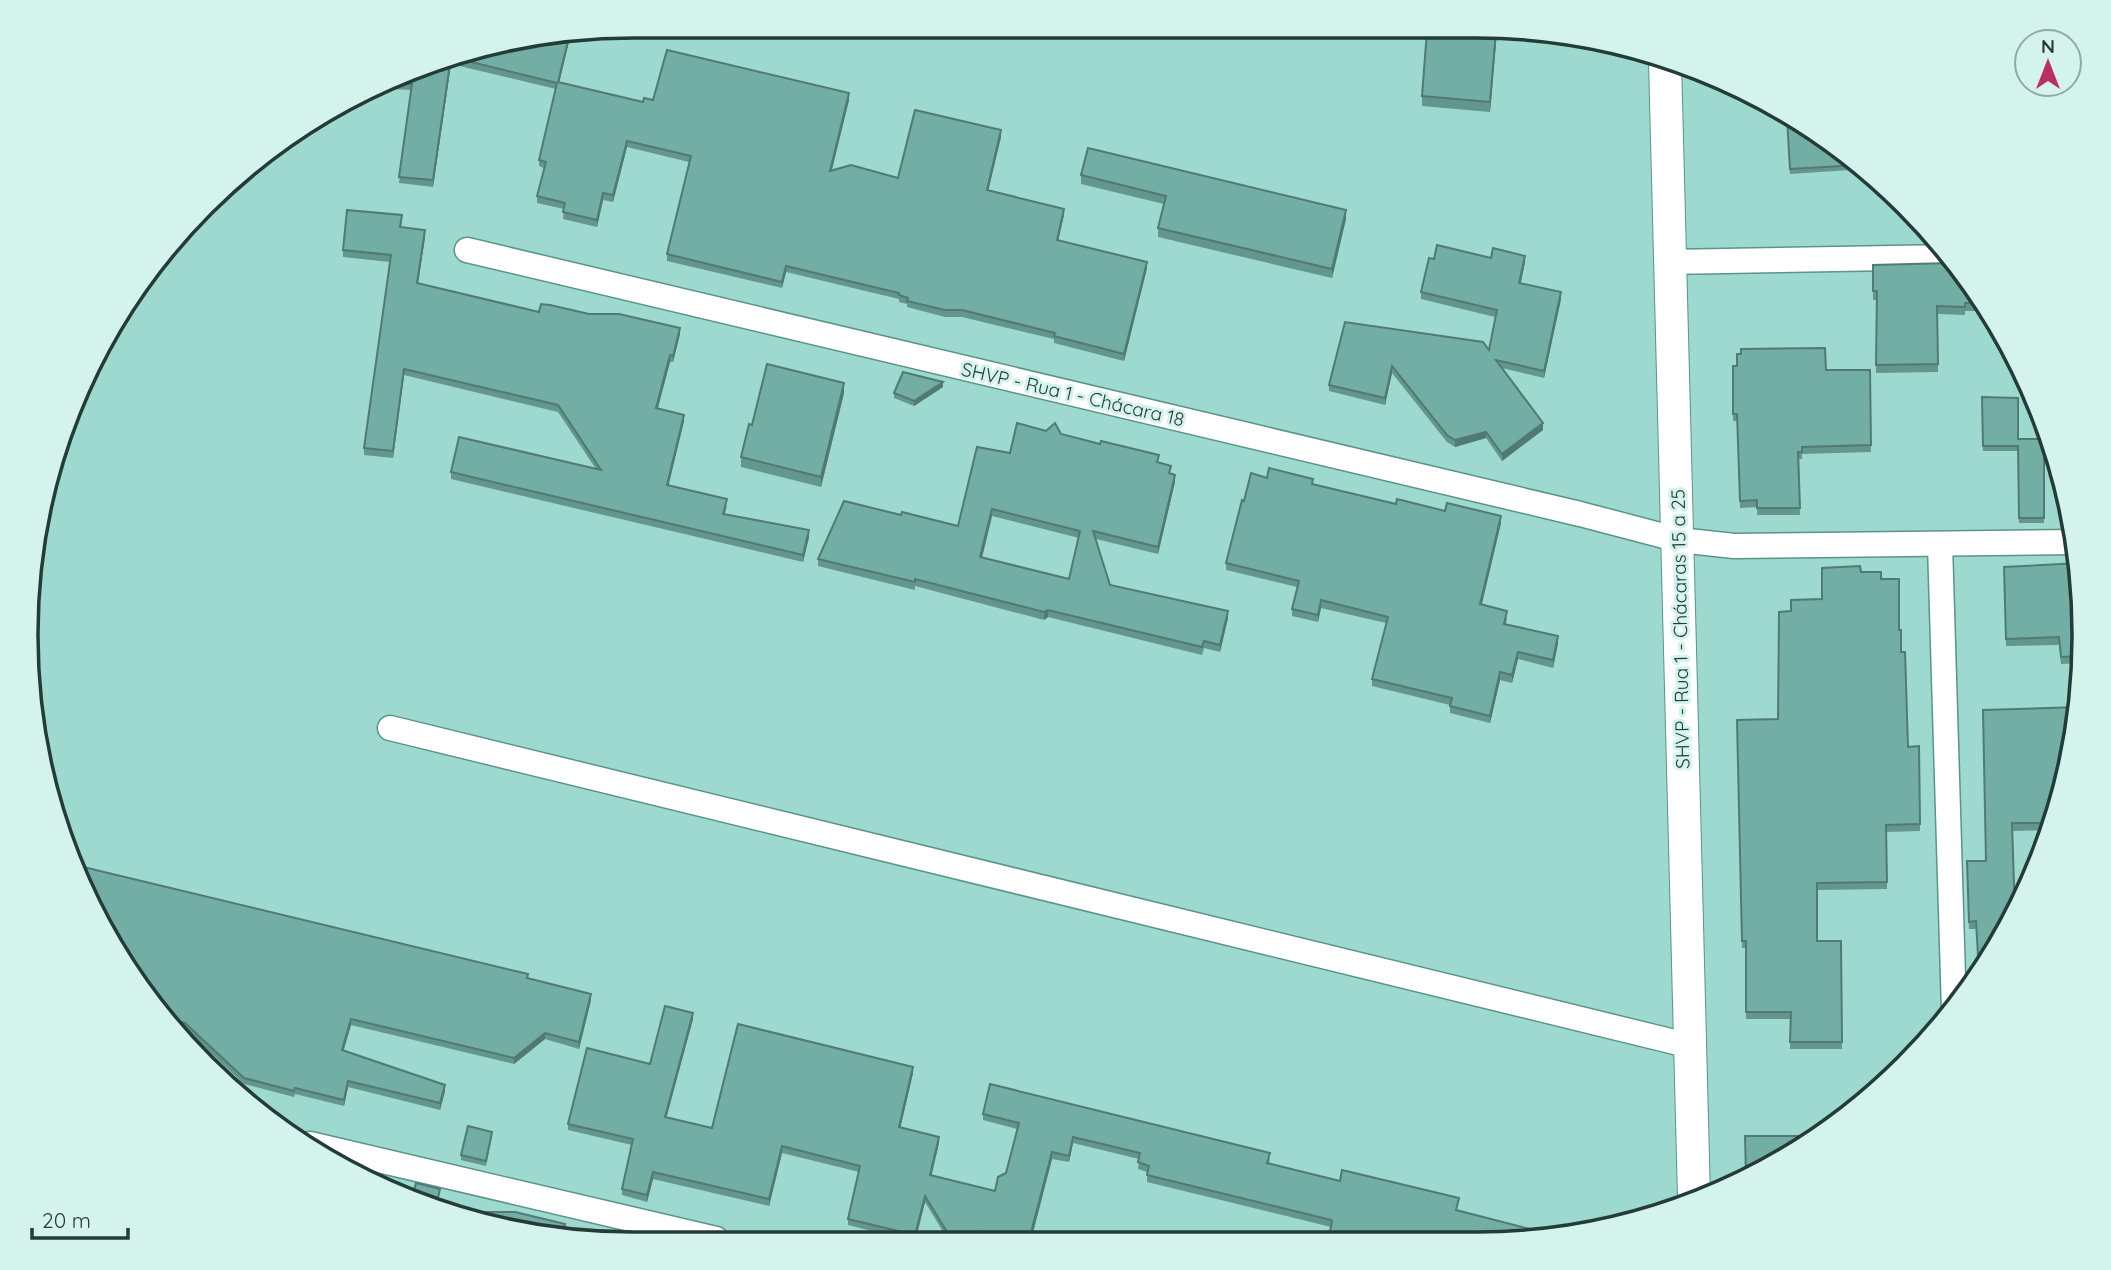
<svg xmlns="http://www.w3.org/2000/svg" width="2111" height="1270" font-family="Quicksand,sans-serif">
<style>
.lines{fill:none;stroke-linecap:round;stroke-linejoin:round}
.minor-casing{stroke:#5a948a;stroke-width:27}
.tertiary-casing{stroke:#5a948a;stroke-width:34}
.minor{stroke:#fff;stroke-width:24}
.tertiary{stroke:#fff;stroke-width:32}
.wall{fill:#63968d;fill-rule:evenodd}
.shaded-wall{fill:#507a73}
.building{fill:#73aea4;stroke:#507a73;stroke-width:2;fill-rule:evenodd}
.labels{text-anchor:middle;stroke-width:6;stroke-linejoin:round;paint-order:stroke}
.street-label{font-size:19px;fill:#233c38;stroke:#d5f3ed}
.rim{fill:none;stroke:#233c38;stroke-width:3.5}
</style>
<rect width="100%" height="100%" fill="#9dd9ce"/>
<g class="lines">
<defs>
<g id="minor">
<path d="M467,250L1580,514L1679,540L1734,546L2076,542"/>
<path d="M1669,262L1951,257"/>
<path d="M1940,544L1954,1011"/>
<path d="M390,728L1691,1046"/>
<path d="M310,1144L716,1239"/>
</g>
<path id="tertiary" d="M1665,61L1694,1198"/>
</defs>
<!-- minor casing -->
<use href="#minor" class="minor-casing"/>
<!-- tertiary casing -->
<use href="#tertiary" class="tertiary-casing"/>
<!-- minor -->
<use href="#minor" class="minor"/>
<!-- tertiary -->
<use href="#tertiary" class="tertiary"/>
</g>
<!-- wall -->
<g class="wall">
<path d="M1497,31L1490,112L1422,106V96Z"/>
<path d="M570,37L559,82L643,102L653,100H849L831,171L898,178L1001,137L988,190L1064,215L1058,240L1147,268L1124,361L1054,343V339L962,317H945L907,307V304L899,302V299L786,272L782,288L667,261V254L689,162L627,147L613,202L603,200L597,227L563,219L564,209L537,203V196L544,168L539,166V160L556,89L451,64L433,187L399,183L411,90L393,89V83L440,58Z"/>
<path d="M1787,117L1846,152L1865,169L1790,174Z"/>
<path d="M1081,175L1346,219L1332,278L1158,237V228L1164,204L1081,184Z"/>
<path d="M402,222L401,227L425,237L418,284L539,312L680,334L673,362H670L658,408L684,421L668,485L727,506L725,514L809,537L803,562L451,479V472L596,469L558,412L404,375L393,458L364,455V448L390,262L343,257V250Z"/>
<path d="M1491,258L1525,262L1521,283L1561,299L1544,378L1502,368L1543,430L1502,461L1486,438L1455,447L1447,442L1392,373L1385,405L1329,391V385L1345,322L1489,350L1495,317L1421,299V292L1434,259Z"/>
<path d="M1954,262L1989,311H1965V315L1938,314V372L1876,373L1877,300H1873V265L1952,263Z"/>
<path d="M1733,366L1826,370H1870L1871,452L1802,454V459H1799L1800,515H1757V507L1740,508L1737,421H1733Z"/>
<path d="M943,387L914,406L894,398V393Z"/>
<path d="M844,393L821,487L741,467V457L752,425Z"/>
<path d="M1982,397L2018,439H2044V523H2019L2018,451H1983Z"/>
<path d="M1061,434L1159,463L1171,474L1175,482L1158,554L1096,539L1110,585L1228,618L1220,652L1204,648L1202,655L1048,617L1044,620L915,586V590L818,566V559L901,515L958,526L1010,453ZM992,516L1079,538L1069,579L982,558Z"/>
<path d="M1267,478L1313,484L1396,504L1445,511L1501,523L1482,604L1507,618L1506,624L1558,643L1553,668L1518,659L1512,683L1500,680L1490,723L1450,713V705L1372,686V679L1386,623L1321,608L1318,622L1292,616V609L1297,587L1226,570V563L1244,501Z"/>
<path d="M2004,567L2081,602L2083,663L2061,664L2059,645L2006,646Z"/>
<path d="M1861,572L1881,579L1899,630L1908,747L1919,746L1920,831L1886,832L1887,889L1817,890V941H1841L1842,1049H1790L1791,1019H1746V948H1742L1737,720L1778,719L1791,611L1822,599Z"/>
<path d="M2078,707L2064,792L2050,830L2012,831L1976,929H1969L1967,861H1986Z"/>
<path d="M129,974L528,978L591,1000L579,1049L545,1039L514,1064L351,1025L343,1050L445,1091L440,1110L348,1087L344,1106L295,1094L294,1097L244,1084L185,1029L180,1028Z"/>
<path d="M693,1019L666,1117L712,1128L913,1073L900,1127L939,1143L931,1176L995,1191L1006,1173L1017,1129L983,1120V1114L1270,1159L1269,1163L1340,1181L1459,1205L1331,1227L1147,1182V1172L1138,1169L1139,1159L1073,1143L1069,1162L1052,1159L1031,1240H979L978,1238L974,1240H948L925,1202L916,1240H908L848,1225V1219L859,1172L782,1153L769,1206L653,1179L647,1202L622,1195V1189L632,1145L568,1130V1124L650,1064Z"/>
<path d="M492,1137L486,1166L461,1160V1155Z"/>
</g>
<!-- shaded-wall -->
<g class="shaded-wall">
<path d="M1496,31H1497L1490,112V102Z"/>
<path d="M569,37H570L558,88V82Z"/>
<path d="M451,57V64L433,187V180Z"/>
<path d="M849,93V100L830,178V171Z"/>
<path d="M1001,130V137L987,196V190Z"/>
<path d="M627,141V147L613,202V195Z"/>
<path d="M603,193V200L597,227V220Z"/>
<path d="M1064,209V215L1057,246V240Z"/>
<path d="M1346,210V219L1332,278V269Z"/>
<path d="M425,230V237L417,290V283Z"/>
<path d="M1525,256V262L1519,290V283Z"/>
<path d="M1147,262V268L1124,361V354Z"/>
<path d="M786,266V272L782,288V282Z"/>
<path d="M1561,292V299L1544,378V371Z"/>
<path d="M680,328V334L673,362V356Z"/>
<path d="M670,355V362L656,414V408Z"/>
<path d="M1392,366V373L1385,405V398Z"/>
<path d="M404,369V375L393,458V451Z"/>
<path d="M943,382V387L914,406V401Z"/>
<path d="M844,383V393L821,487V477Z"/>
<path d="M684,415V421L667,492V485Z"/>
<path d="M1543,423V430L1502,461V454Z"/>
<path d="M1486,432V438L1455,447V440Z"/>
<path d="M1175,475V482L1158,554V547Z"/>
<path d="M992,509V516L980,565V557Z"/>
<path d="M1501,516V523L1480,611V604Z"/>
<path d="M809,530V537L803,562V555Z"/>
<path d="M1321,600V608L1318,622V615Z"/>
<path d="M1048,610V617L1044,620V612Z"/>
<path d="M1228,611V618L1220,652V645Z"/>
<path d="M1558,636V643L1553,668V660Z"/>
<path d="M1518,652V659L1512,683V675Z"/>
<path d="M1500,672V680L1490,723V716Z"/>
<path d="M591,994V1000L579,1049V1042Z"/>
<path d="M693,1013V1019L665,1123V1117Z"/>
<path d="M351,1019V1025L342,1056V1050Z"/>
<path d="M545,1033V1039L514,1064V1058Z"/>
<path d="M913,1067V1073L899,1134V1127Z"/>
<path d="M348,1081V1087L344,1106V1100Z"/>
<path d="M445,1085V1091L440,1110V1103Z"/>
<path d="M939,1137V1143L930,1182V1175Z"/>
<path d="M1073,1137V1143L1069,1162V1156Z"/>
<path d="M782,1146V1153L769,1206V1199Z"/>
<path d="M1052,1152V1159L1031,1240H1029Z"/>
<path d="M653,1172V1179L647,1202V1195Z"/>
<path d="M925,1196V1202L915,1240V1235Z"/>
<path d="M978,1231V1238L974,1240H964Z"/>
</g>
<!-- building -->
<g class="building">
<path d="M1427,31H1496L1490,102L1422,96Z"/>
<path d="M569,37L558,82L643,102L644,98L653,100L667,50L849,93L830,171L851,165L898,178L915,110L1001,130L987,190L1064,209L1057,240L1147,262L1124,354L1054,336L1055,333L962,310H945L907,301L908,298L899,295V293L786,266L782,282L667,254L691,156L627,141L613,195L603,193L597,220L563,212L565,203L537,196L546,162L539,160L557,83L451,57L433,180L399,177L412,84L395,82L440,58Z"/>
<path d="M1787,118L1846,152L1860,165L1790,169Z"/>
<path d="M1088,148L1346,210L1332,269L1158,228L1166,196L1081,175Z"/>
<path d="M347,210L402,215L400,227L425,230L417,283L539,312L541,304L550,305L589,314H619L680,328L673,356L670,355L656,408L684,415L667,485L727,499L723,514L809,530L803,555L451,472L459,437L601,470L558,405L404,369L393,451L364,448L391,255L343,250Z"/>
<path d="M1437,245L1491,258L1493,248L1525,256L1519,283L1561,292L1544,371L1496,360L1543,423L1502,454L1486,432L1455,440L1447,435L1392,366L1385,398L1329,385L1345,322L1483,342L1489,350L1497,310L1421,292L1429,258L1434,259Z"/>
<path d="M1954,262L1983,303H1965V307L1937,306L1938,364L1876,365L1877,291H1873V265L1952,263Z"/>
<path d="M1825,348L1826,370H1870L1871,445L1802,447V452H1798L1800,508H1757V500L1740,501L1737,414H1733V366H1737V354H1741V349Z"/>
<path d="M767,364L844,383L821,477L741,457L749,424L752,425Z"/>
<path d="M903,372L943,382L914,401L894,393Z"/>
<path d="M1982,397L2018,398V439H2044V518H2019L2018,446H1983Z"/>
<path d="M1017,423L1046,431L1055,423L1061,434L1100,444L1101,441L1159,455L1157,462L1171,466L1169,473L1175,475L1158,547L1093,531L1110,585L1228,611L1220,645L1204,641L1202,647L1048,610L1044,612L915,579V582L818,559L844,501L901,515L902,512L958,526L977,447L1010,453ZM992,509L1080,531L1069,579L980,557Z"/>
<path d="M1269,468L1313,479L1312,484L1396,504L1397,499L1445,511L1447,503L1501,516L1480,604L1507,611L1504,624L1558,636L1553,660L1518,652L1512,675L1500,672L1490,716L1450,706L1452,698L1372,679L1388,617L1321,600L1318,615L1292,609L1299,581L1226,563L1242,500L1244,501L1251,473L1267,478Z"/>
<path d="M2080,563L2083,656L2061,657L2059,637L2006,639L2004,567Z"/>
<path d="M1860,566L1861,572H1881V579H1899V630H1901V652H1905L1908,747L1919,746L1920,824L1886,825L1887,882L1817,883V941H1841L1842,1042H1790L1791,1012H1746V941H1742L1737,720L1778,719L1779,612L1791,611V600L1822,599V568Z"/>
<path d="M2078,707L2064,792L2053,823H2012L2015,915L1979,973L1976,921L1969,922L1967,861H1986L1983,710Z"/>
<path d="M75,865L528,974L527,978L591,994L579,1042L545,1033L514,1058L351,1019L342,1050L445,1085L440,1103L348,1081L344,1100L295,1088L294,1091L244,1078L185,1023L172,1020L129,974Z"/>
<path d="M665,1006L693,1013L665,1117L712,1128L738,1024L913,1067L899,1127L939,1137L930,1175L995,1191L998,1177L1006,1173L1019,1123L983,1114L990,1084L1270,1153L1267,1163L1340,1181L1342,1170L1459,1198L1456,1210L1557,1236L1516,1242H1328L1332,1221L1331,1220L1147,1175L1149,1166L1138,1162L1140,1153L1073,1137L1069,1156L1052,1152L1029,1240H983L978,1231L964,1240H952L925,1196L915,1235L848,1219L860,1166L782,1146L769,1199L653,1172L647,1195L622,1189L633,1139L568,1124L587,1048L650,1064Z"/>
<path d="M468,1126L492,1132L486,1161L461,1155Z"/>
<path d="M1745,1136H1800V1144H1806L1780,1162L1746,1177Z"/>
<path d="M416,1183L440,1189L437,1202L480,1212H515L565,1224L562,1239H556L402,1198L398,1195L412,1198Z"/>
</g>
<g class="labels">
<!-- street labels -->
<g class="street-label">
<text transform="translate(1073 394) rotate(13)" y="7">SHVP - Rua 1 - Chácara 18</text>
<text transform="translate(1680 629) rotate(-91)" y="7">SHVP - Rua 1 - Chácaras 15 a 25</text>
</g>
</g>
<!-- crop -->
<path d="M0 0H2111V1270H0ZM634 38H1476A596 596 0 0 1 2072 634V636A596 596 0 0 1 1476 1232H634A596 596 0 0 1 38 636V634A596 596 0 0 1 634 38Z" fill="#d5f3ed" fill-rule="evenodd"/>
<path class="rim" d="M634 38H1476A596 596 0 0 1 2072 634V636A596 596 0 0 1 1476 1232H634A596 596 0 0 1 38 636V634A596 596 0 0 1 634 38Z"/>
<!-- north arrow -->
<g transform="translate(2048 63)"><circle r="33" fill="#d5f3ed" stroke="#8eaaa5" stroke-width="2"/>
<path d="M0-5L12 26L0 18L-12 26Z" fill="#ba2e65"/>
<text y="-10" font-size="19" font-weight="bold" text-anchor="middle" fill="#233c38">N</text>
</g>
<!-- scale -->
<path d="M32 1228v10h96v-10" fill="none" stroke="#233c38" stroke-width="3.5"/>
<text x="42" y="1228" font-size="21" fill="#233c38" stroke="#d5f3ed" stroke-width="5" paint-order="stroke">20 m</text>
</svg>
